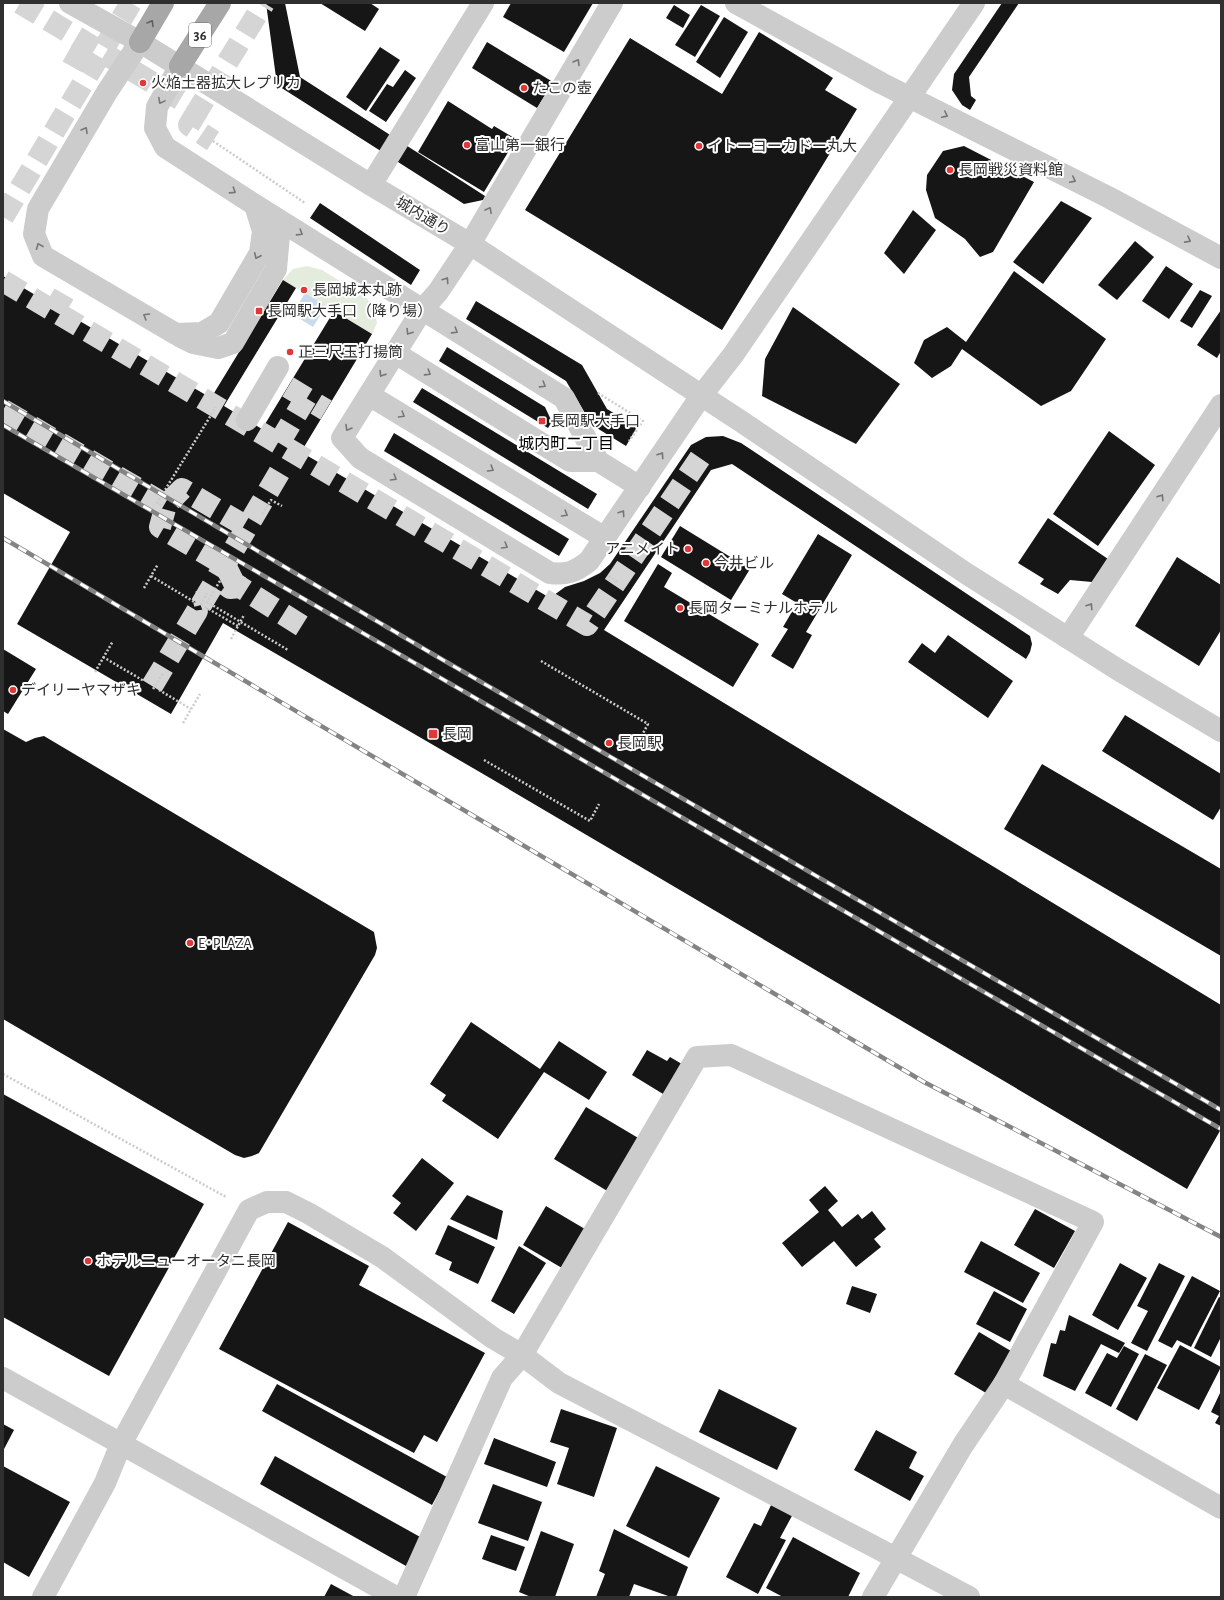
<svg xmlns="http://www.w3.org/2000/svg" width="1224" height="1600" font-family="'Alegreya Sans','Noto Sans JP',sans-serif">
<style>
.green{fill:#e4ecde}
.water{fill:#cadceb}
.building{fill:#161616}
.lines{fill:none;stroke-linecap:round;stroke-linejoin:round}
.minor-tunnel{stroke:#d5d5d5;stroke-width:22;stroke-dasharray:22 11;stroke-linecap:butt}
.path{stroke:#ccc;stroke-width:2.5;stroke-dasharray:2 2;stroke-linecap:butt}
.minor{stroke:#ccc;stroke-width:22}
.major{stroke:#a7a7a7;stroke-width:22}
.rail-casing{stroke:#848484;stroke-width:4.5}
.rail{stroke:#fff;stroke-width:3;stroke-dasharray:9;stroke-linecap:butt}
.oneway{stroke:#5f5f5f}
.oneway2{stroke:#767676}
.poi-dot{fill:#e03838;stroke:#fff;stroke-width:1.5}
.labels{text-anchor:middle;stroke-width:4;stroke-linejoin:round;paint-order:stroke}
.shield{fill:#fff;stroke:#6d6d6d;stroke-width:1}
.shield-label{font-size:14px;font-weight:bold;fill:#2f2f2f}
.poi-label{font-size:15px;fill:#2f2f2f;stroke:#fff;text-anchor:start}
.street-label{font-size:15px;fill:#2f2f2f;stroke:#fff}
.neighbourhood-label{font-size:16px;fill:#000;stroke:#fff}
</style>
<rect width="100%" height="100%" fill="#fff"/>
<!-- green -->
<path class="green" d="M307,266L322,270L366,297L374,309L377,323L372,334L283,280L293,269Z"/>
<!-- water -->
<path class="water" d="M305,293L326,306L313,327L292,314Z"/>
<!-- building -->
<g class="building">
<path d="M266,3H285L300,77L485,196L483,200L464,204L277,85Z"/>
<path d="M320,3H370L379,9L365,31Z"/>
<path d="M511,3H593L564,52L503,17Z"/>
<path d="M1002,3H1019L969,77L971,96L976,100L970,110L962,105L952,90L954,74Z"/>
<path d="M674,5L690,15L683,28L666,18Z"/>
<path d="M701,5L720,16L695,57L675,45Z"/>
<path d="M724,17L748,32L720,78L696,62Z"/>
<path d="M759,32L833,78L825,90L857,109L722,330L525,210L630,38L722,94Z"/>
<path d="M487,42L553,82L537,108L472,68Z"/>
<path d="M380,47L400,60L366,111L346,97Z"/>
<path d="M405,70L416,78L386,122L369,111L387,84L393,87Z"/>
<path d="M448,101L492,129L494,126L516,139L484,192L418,152Z"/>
<path d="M964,146L1034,182L993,252L980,257L965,239L935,218L926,190L927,175L943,151Z"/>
<path d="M1061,201L1092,218L1043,284L1013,262Z"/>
<path d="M320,203L420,270L411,285L310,218Z"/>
<path d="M913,210L936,230L904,274L884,253Z"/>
<path d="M1135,241L1154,257L1117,300L1098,285Z"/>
<path d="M1166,266L1193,284L1169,319L1142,301Z"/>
<path d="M1014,271L1106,339L1071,391L1041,406L962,349L951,366L932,378L914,363L924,340L947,327L966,342Z"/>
<path d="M3,276L211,398L283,280L296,288L224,406L262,429L334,311L372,334L301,452L550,598L565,587L584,581L600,573L610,564L691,445L706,437L723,436L741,443L1030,636L1032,644L1030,652L1026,659L732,464L711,470L604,630L1221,1005V1129L1187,1189L478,771L223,623L171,714L17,624L70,532L3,493Z"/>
<path d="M1200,290L1212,296L1192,328L1180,321Z"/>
<path d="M476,301L582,365L607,409L637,427L626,446L592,425L566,381L466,319Z"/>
<path d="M793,307L900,384L856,444L762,396L765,359Z"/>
<path d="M1221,310V351L1217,358L1197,345Z"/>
<path d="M447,347L545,407L552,422L548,428L439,361Z"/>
<path d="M422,388L597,494L588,509L413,402Z"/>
<path d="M1109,431L1155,465L1098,546L1053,514Z"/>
<path d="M394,433L569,539L559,556L384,451Z"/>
<path d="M1048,518L1108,559L1092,582L1070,580L1058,594L1040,584L1044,579L1018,563Z"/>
<path d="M680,526L750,569L731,600L661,557Z"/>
<path d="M818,534L852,555L806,632L812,635L793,669L771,656L788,629L783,627L797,603L782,594Z"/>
<path d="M1177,557L1221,585V630L1199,666L1135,626Z"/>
<path d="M658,564L672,573L664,587L759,644L733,687L624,621Z"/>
<path d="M948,635L1013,681L988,718L908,662L922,643L935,653Z"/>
<path d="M3,649L36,669L8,714L3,711Z"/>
<path d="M1125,715L1221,774V807L1213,820L1102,751Z"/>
<path d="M3,729L26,742L35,738L44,736L374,932L377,948L375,955L259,1153L252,1156L244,1158L235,1155L3,1019Z"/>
<path d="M1042,764L1221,869V956L1004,829Z"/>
<path d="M471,1022L540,1069L559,1041L607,1072L589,1100L544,1072L498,1139L442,1101L446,1095L430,1084Z"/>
<path d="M647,1050L667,1061L670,1057L687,1067L668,1097L632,1075Z"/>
<path d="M3,1094L204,1204L109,1376L3,1317Z"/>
<path d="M586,1107L645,1142L614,1195L554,1159Z"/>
<path d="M422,1158L454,1183L416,1231L393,1213L401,1203L392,1196Z"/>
<path d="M825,1186L838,1201L828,1210L842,1227L858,1214L862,1219L872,1211L886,1229L874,1239L881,1247L856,1267L834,1241L802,1267L782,1243L819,1212L809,1200Z"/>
<path d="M467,1195L503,1211L497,1240L450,1219Z"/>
<path d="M546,1206L590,1232L567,1271L523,1245Z"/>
<path d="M1035,1209L1075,1231L1054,1268L1014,1245Z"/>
<path d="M288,1222L369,1266L359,1285L485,1353L437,1442L424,1435L414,1453L219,1349Z"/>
<path d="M448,1225L495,1247L478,1284L449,1270L452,1262L435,1254Z"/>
<path d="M981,1241L1040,1273L1023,1303L964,1272Z"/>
<path d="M519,1246L546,1263L514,1314L491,1301Z"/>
<path d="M1120,1263L1147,1278L1118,1330L1092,1315Z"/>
<path d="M1159,1263L1185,1276L1147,1351L1131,1343L1148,1311L1137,1306Z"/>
<path d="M1192,1276L1220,1291L1191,1347L1177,1340L1172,1348L1158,1341Z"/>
<path d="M852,1286L877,1294L870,1313L846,1304Z"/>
<path d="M994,1291L1027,1309L1010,1342L976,1324Z"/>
<path d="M1219,1297L1221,1298V1337L1211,1357L1194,1348Z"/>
<path d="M1069,1315L1125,1343L1119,1353L1101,1344L1075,1391L1043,1376L1051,1343L1056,1344L1060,1330L1065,1331Z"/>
<path d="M979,1332L1011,1351L986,1393L954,1374Z"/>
<path d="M1180,1345L1221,1367L1199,1410L1157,1388Z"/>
<path d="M1124,1346L1139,1354L1111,1407L1085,1393L1107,1353L1117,1358Z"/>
<path d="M1145,1354L1167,1365L1137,1421L1116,1409Z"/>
<path d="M277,1384L447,1477L432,1505L262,1411Z"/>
<path d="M719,1389L797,1428L777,1470L699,1432Z"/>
<path d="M1221,1391V1426L1215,1423L1219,1416L1211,1412Z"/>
<path d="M561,1409L617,1428L594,1497L557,1484L569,1448L550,1442Z"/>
<path d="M3,1424L14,1430L3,1451Z"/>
<path d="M876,1430L917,1452L909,1468L924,1476L910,1501L854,1470Z"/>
<path d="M494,1438L556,1462L547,1487L484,1464Z"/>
<path d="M275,1456L422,1538L406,1566L260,1484Z"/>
<path d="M3,1466L70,1502L29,1577L3,1562Z"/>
<path d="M656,1466L720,1498L689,1558L626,1526Z"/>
<path d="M493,1484L542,1502L528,1541L478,1523Z"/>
<path d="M772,1503L793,1514L780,1538L786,1540L758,1594L726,1577L754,1523L761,1526Z"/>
<path d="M614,1529L688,1567L676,1597H671L634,1584L629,1597H596L605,1574L599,1571Z"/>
<path d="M541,1531L574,1544L555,1597H531L519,1592Z"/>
<path d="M491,1535L525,1547L516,1571L482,1559Z"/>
<path d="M793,1537L860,1573L848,1597H783L766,1588Z"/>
<path d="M331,1584L355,1597H324Z"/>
</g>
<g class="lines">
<!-- minor-tunnel -->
<g class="minor-tunnel">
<path d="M20,3L198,110L264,3"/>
<path d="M68,52L93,66"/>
<path d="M198,110L189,125L213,141"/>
<path d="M3,217L131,3"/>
<path d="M3,281L587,625L700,458"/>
<path d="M54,311L64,294"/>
<path d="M288,387L326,410"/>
<path d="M3,410L166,505"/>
<path d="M279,443L306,398"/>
<path d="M226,585L230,588L240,587L302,626"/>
<path d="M240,587L234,583L225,565L160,527L166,505L182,489L247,527"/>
<path d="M201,605L282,468"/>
<path d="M152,686L197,611L196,603L204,600L205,604"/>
</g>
<!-- path -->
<g class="path">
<path d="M213,141L305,203"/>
<path d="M598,393L643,421L629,441"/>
<path d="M161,505L157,503L216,407"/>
<path d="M262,514L271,500L282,506"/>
<path d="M151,576L196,603"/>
<path d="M609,576L617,582"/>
<path d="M220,581L207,602L288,650"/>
<path d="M144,588L158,564"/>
<path d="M201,605L207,593"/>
<path d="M205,607L238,626"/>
<path d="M231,639L244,615"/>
<path d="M103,657L144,681"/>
<path d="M541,661L648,724L641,737"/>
<path d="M95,672L113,641"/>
<path d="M153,689L164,672"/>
<path d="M159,690L191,709"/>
<path d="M183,723L200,694"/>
<path d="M484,760L590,821L599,804"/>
<path d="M3,1074L226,1197"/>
</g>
<!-- minor -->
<g class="minor">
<path d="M70,3L140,42L371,185L470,244L742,422L967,574L1117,669L1221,731"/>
<path d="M612,3L470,244L438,292L422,310L342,438L360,458L550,573C567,575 575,572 589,561L701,396L733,355L974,3"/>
<path d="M736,3L881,83L1108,197L1221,258"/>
<path d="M140,42L107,92L38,209L34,234L43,256L176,334L202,333L219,323L260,253L263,231L255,205"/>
<path d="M180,66L157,107L155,128L165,147L255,205L564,398L598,461L640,487"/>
<path d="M371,185L483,3"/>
<path d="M181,337L193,343L218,348L233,343L276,269L279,235L262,214"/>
<path d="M395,353L570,461H598"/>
<path d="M369,395L605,538"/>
<path d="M247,420L278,367"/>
<path d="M1068,638L1221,405"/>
<path d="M3,1378L396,1597"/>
<path d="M1004,1384L1221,1508"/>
<path d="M43,1597L105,1483L121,1444L249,1210L267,1202H286L308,1213L382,1257L493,1338L522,1355L559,1383L873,1546L969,1597"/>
<path d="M404,1597L502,1378L522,1355L697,1057L731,1055L1093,1222L1004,1384L963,1445L873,1597"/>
</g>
<!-- major -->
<g class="major">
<path d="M140,42L163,3"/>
<path d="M180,66L220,3"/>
</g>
<defs>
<g id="rail">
<path d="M3,401L431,653L1221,1110"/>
<path d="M3,425L1221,1129"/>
<path d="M3,538L924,1082L1221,1237"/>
</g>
</defs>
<!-- rail casing -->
<use href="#rail" class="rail-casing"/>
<!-- rail -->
<use href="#rail" class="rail"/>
</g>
<!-- one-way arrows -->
<defs><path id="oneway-chevron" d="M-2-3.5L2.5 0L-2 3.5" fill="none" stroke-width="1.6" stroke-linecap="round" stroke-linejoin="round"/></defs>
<use class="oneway" href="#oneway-chevron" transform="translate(151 23) rotate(-59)"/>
<g class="oneway2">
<use href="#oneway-chevron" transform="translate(577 62) rotate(-60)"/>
<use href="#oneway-chevron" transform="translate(161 101) rotate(118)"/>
<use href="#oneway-chevron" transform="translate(945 115) rotate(27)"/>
<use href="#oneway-chevron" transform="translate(85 130) rotate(-60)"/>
<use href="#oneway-chevron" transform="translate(1073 180) rotate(27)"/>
<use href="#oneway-chevron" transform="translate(233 191) rotate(33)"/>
<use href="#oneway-chevron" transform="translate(489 210) rotate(-61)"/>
<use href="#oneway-chevron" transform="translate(300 233) rotate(32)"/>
<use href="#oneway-chevron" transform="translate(1188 240) rotate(28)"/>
<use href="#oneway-chevron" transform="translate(39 246) rotate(-112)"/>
<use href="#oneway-chevron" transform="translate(257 256) rotate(115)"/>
<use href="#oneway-chevron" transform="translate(446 280) rotate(-56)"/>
<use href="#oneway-chevron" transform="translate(146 316) rotate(-149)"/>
<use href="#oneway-chevron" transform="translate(455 331) rotate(32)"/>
<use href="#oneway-chevron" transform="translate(409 332) rotate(122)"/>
<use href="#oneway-chevron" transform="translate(428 373) rotate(32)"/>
<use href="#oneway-chevron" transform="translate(382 374) rotate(122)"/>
<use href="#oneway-chevron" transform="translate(543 385) rotate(32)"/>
<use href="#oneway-chevron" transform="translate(402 415) rotate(31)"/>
<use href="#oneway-chevron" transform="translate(348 428) rotate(121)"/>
<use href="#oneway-chevron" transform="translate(661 455) rotate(-56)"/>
<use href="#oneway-chevron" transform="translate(491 469) rotate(31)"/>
<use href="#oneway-chevron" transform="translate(394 478) rotate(31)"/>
<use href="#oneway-chevron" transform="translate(1161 497) rotate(-57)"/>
<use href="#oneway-chevron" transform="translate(622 513) rotate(-56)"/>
<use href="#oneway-chevron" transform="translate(565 514) rotate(31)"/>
<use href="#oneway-chevron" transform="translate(505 546) rotate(31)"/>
<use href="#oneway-chevron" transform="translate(1090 606) rotate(-57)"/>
</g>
<!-- markers -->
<g class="poi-dot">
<circle cx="143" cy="83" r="4"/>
<circle cx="524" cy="88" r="4"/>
<circle cx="467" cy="145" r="4"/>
<circle cx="699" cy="146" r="4"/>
<circle cx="950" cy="170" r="4"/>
<circle cx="304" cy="290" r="4"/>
<rect x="255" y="307" width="8" height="8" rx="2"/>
<circle cx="290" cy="352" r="4"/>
<rect x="538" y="417" width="8" height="8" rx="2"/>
<circle cx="688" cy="549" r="4"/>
<circle cx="706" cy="563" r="4"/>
<circle cx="680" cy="608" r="4"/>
<circle cx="13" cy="690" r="4"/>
<rect x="428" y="729" width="10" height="10" rx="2"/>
<circle cx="609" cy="743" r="4"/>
<circle cx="190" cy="943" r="4"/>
<circle cx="88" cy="1261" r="4"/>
</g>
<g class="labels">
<!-- shield labels -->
<rect class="shield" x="189" y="23" width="22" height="24" rx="3"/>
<g class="shield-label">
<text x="200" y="40">36</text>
</g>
<!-- poi labels -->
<g class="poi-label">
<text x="151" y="88">火焔土器拡大レプリカ</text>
<text x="532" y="93">たこの壺</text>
<text x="475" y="150">富山第一銀行</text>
<text x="707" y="151">イトーヨーカドー丸大</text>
<text x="958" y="175">長岡戦災資料館</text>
<text x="312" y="295">長岡城本丸跡</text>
<text x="267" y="316">長岡駅大手口（降り場）</text>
<text x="298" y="357">正三尺玉打揚筒</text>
<text x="550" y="426">長岡駅大手口</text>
<text x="680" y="554" text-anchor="end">アニメイト</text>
<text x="714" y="568">今井ビル</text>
<text x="688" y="613">長岡ターミナルホテル</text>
<text x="21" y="695">デイリーヤマザキ</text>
<text x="442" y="739">長岡</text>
<text x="617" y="748">長岡駅</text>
<text x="198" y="948">E･PLAZA</text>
<text x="96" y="1266">ホテルニューオータニ長岡</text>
</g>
<!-- street labels -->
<g class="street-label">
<text transform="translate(423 216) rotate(31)" y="5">城内通り</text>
</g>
<!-- neighbourhood labels -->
<g class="neighbourhood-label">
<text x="566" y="449">城内町二丁目</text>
</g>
</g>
<!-- border -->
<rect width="1224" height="1600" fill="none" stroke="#2f2f2f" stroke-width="8"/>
</svg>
